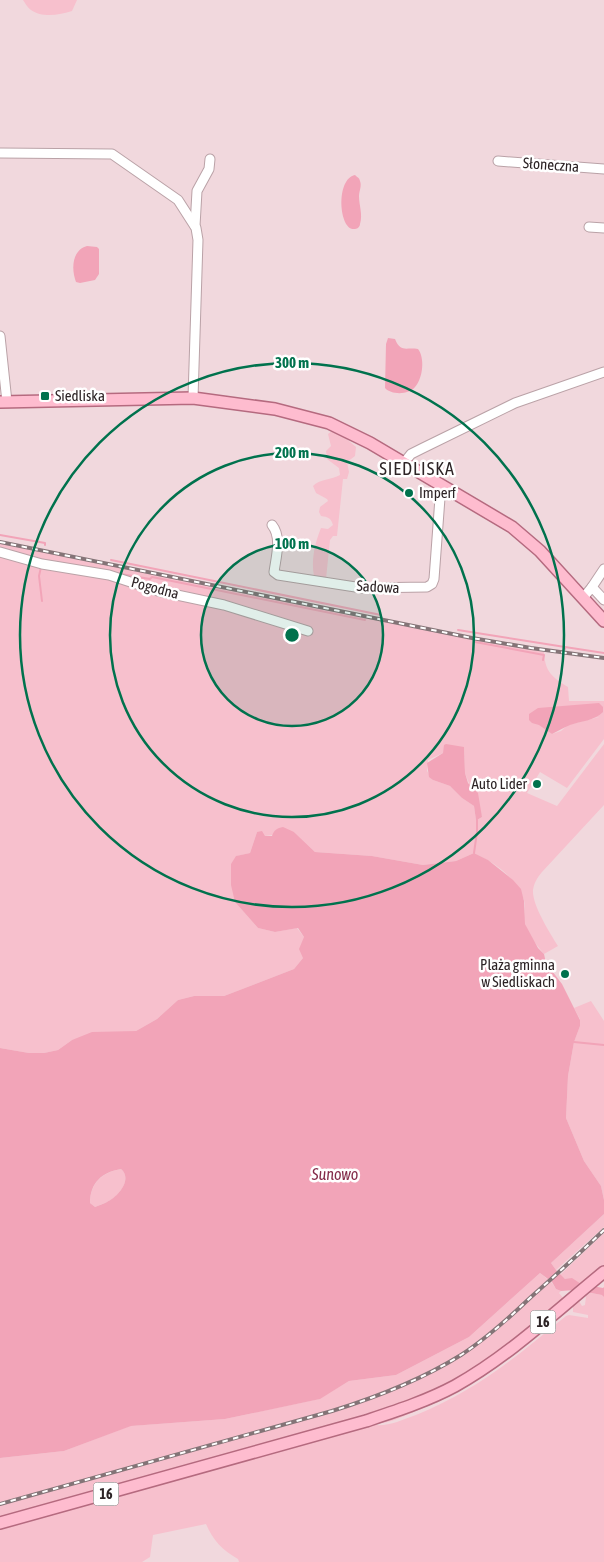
<svg xmlns="http://www.w3.org/2000/svg" width="604" height="1562" font-family="'Asap Condensed',sans-serif">
<style>
.green{fill:#f7c0cd;fill-rule:evenodd}
.water{fill:#f2a4b8;fill-rule:evenodd}
.lines{fill:none;stroke-linecap:round;stroke-linejoin:round}
.stream{stroke:#f2a4b8;stroke-width:2}
.minor-casing{stroke:#baa2a7;stroke-width:11}
.major-casing{stroke:#b56a7f;stroke-width:14}
.minor{stroke:#fff;stroke-width:9}
.major{stroke:#febccf;stroke-width:11}
.rail-casing{stroke:#847477;stroke-width:4}
.rail{stroke:#fff;stroke-width:2;stroke-dasharray:5.5;stroke-linecap:butt}
.ring{fill:none;stroke:#00724d;stroke-width:2.5}
.poi-dot{fill:#00724d;stroke:#fff;stroke-width:2}
.labels{text-anchor:middle;stroke-width:5;stroke-linejoin:round;paint-order:stroke}
.shield{fill:#fff;stroke:#6c6667;stroke-width:1}
.shield-label{font-size:14px;font-weight:bold;fill:#2d2426}
.street-label{font-size:15px;fill:#2d2426;stroke:#fff}
.poi-label{font-size:15px;fill:#2d2426;stroke:#fff;text-anchor:start}
.water-label{font-size:16px;font-style:italic;fill:#832a49;stroke:#fff}
.quarter-label{font-size:18px;letter-spacing:1px;fill:#2d2426;stroke:#fff}
.centre{fill:#00724d;stroke:#fff;stroke-width:2.5}
.ring-label{font-size:15px;text-anchor:middle;font-weight:bold;fill:#00724d;stroke:#fff;stroke-width:5;stroke-linejoin:round;paint-order:stroke}
</style>
<rect width="100%" height="100%" fill="#f1d8dd"/>
<!-- green -->
<g class="green">
<path d="M23,0H77L72,11C60,15 42,18 31,10C28,8 25,3 23,0Z"/>
<path d="M332,431L343,436L356,447L355,456L347,462L349,472L347,479H343L337,536H333L330,540L326,579L317,585C309,568 314,545 321,528L328,529L333,525C331,518 328,517 321,516L319,512L320,507L328,501L327,499L316,493L313,486C319,479 332,480 340,475L339,468L327,459L326,451L331,446L328,434Z"/>
<path d="M0,543L544,652C545,672 552,677 568,687L569,701H604V739L567,788L540,772L527,793L557,806L604,744V805L542,872C537,878 534,883 533,890C532,905 550,933 558,946L544,954C537,946 528,934 525,924C523,916 526,907 524,900C516,877 495,863 474,853L456,861L423,865L372,856L315,852L294,832L265,836L257,832L250,853L237,856L235,902L258,928L275,932L297,928L304,937L303,958L294,969L224,996H194L178,1000L157,1019L136,1031L72,1040L58,1050L44,1053H29L0,1048ZM599,717L568,725L561,731L552,734L539,724ZM464,747L465,773L482,817L477,820H476L474,806L462,798L450,786L433,780L427,771L428,760L443,753L444,751Z"/>
<path d="M591,1001L604,1021V1200L601,1186L584,1161L566,1118L568,1076L574,1042L580,1026V1019L574,1008Z"/>
<path d="M121,1169C133,1179 118,1197 107,1202C103,1204 99,1205 95,1207L90,1203C90,1183 103,1172 121,1169Z"/>
<path d="M604,1214V1227L556,1270L551,1263Z"/>
<path d="M604,1233V1265L581,1284L565,1279L560,1275Z"/>
<path d="M540,1273L552,1283L556,1289L561,1291L559,1293L564,1299L507,1346L465,1375L368,1424C386,1428 399,1421 416,1415C477,1390 516,1357 566,1316L569,1315L588,1318V1315L573,1312V1306L579,1301L582,1306L585,1305L586,1296L590,1293L603,1295L604,1297V1562H239L238,1559C222,1550 213,1540 206,1524L153,1535L150,1557L142,1562H0V1458L64,1451L130,1426L225,1419L319,1399L349,1381L396,1375L469,1337Z"/>
<path d="M570,1305L567,1312C517,1352 470,1391 409,1414C399,1418 387,1424 376,1423L411,1410Z"/>
</g>
<!-- water -->
<g class="water">
<path d="M355,175C358,178 359,177 360,181C362,186 359,191 359,196C359,205 363,215 360,224C360,226 358,229 355,229C339,232 335,179 355,175Z"/>
<path d="M87,246L97,247L99,249V274L95,280L80,283L76,282C71,269 72,250 87,246Z"/>
<path d="M388,338L395,339C401,353 405,347 418,349C425,358 423,378 415,387C409,395 391,395 385,388L386,344Z"/>
<path d="M599,703L603,707V712C594,721 581,721 570,725C563,728 558,731 552,734L539,725L532,723L529,720V714L538,708Z"/>
<path d="M446,744L464,747L465,773L468,783L478,793L482,817L477,820H476L474,806L462,798L450,786L433,780L429,777L427,763L443,753L444,745Z"/>
<path d="M283,827L294,832L315,852L372,856L423,865L456,861L474,853L488,860L513,880L521,889L524,901L525,924L538,948L544,954L546,963L562,984L580,1020V1026L574,1042L568,1076L566,1118L584,1161L601,1186L604,1200V1214L551,1263L556,1270L565,1279L572,1278L581,1284L603,1288L604,1287V1297L602,1295L575,1290L561,1291L556,1289L552,1282L540,1273L469,1337L396,1375L349,1381L320,1399L225,1419L131,1426L64,1451L0,1458V1048L29,1053H44L58,1050L72,1040L92,1032L136,1031L157,1019L178,1000L194,996H224L294,969L303,958L299,949L304,937L298,928L275,932L258,928L235,902L231,885V864L236,856L250,853L257,832L262,831L265,836H272C274,830 277,828 283,827ZM121,1169C133,1179 118,1197 107,1202C104,1204 99,1205 95,1207L90,1203C90,1183 102,1172 121,1169Z"/>
</g>
<g class="lines">
<!-- stream -->
<g class="stream">
<path d="M0,535L45,543V545"/>
<path d="M111,560L381,615"/>
<path d="M41,567L39,576L42,601"/>
<path d="M115,573L150,579L152,577L365,620"/>
<path d="M458,630L565,647"/>
<path d="M475,642L544,655L543,660"/>
<path d="M565,649V647L604,653"/>
<path d="M474,853L477,832V820"/>
<path d="M574,1042L604,1045"/>
</g>
<defs>
<g id="minor">
<path d="M0,153L112,154L178,200L196,228L198,240L193,398"/>
<path d="M498,161L604,169"/>
<path d="M195,226L197,191L209,169L210,159"/>
<path d="M589,227L604,228"/>
<path d="M0,336L7,402"/>
<path d="M403,464L411,454L423,448L515,403L604,372"/>
<path d="M272,525C282,537 276,557 274,572L278,575L362,588L427,587L432,584L434,579L440,498L441,491L445,488"/>
<path d="M0,552L42,564L109,575L158,591L224,605L308,631"/>
<path d="M592,587L604,569"/>
<path d="M583,598L592,587L604,600"/>
</g>
<g id="major">
<path d="M0,402L193,398L275,409L329,423L370,443L512,527L540,551L604,621"/>
<path d="M0,1523L366,1421C396,1411 427,1401 455,1386C509,1356 556,1311 604,1272"/>
</g>
</defs>
<!-- minor casing -->
<use href="#minor" class="minor-casing"/>
<!-- major casing -->
<use href="#major" class="major-casing"/>
<!-- minor -->
<use href="#minor" class="minor"/>
<!-- major -->
<use href="#major" class="major"/>
<defs>
<g id="rail">
<path d="M0,542L472,638L531,648L604,658"/>
<path d="M0,1504L332,1411C377,1397 421,1380 461,1355C486,1339 509,1318 531,1297C556,1275 580,1253 604,1230"/>
</g>
</defs>
<!-- rail casing -->
<use href="#rail" class="rail-casing"/>
<!-- rail -->
<use href="#rail" class="rail"/>
</g>
<!-- distance rings -->
<circle cx="292" cy="635" r="91" fill="#00724d" fill-opacity=".12"/>
<g class="ring">
<circle cx="292" cy="635" r="91"/>
<circle cx="292" cy="635" r="182"/>
<circle cx="292" cy="635" r="272"/>
</g>
<!-- markers -->
<g class="poi-dot">
<rect x="40" y="391" width="10" height="10" rx="2.5"/>
<circle cx="409" cy="493" r="5"/>
<circle cx="537" cy="784" r="5"/>
<circle cx="565" cy="974" r="5"/>
</g>
<g class="labels">
<!-- shield labels -->
<g class="shield">
<rect x="530.5" y="1310.5" width="25" height="23" rx="4"/>
<rect x="93.5" y="1482.5" width="25" height="23" rx="4"/>
</g>
<g class="shield-label">
<text x="543" y="1327">16</text>
<text x="106" y="1499">16</text>
</g>
<!-- street labels -->
<g class="street-label">
<text transform="translate(551 165) rotate(4)" y="5">Słoneczna</text>
<text transform="translate(378 587) rotate(3)" y="5">Sadowa</text>
<text transform="translate(155 588) rotate(15)" y="5">Pogodna</text>
</g>
<!-- poi labels -->
<g class="poi-label">
<text x="55" y="401">Siedliska</text>
<text x="419" y="498">Imperf</text>
<text x="527" y="789" text-anchor="end">Auto Lider</text>
<text x="555" y="970" text-anchor="end">Plaża gminna<tspan x="555" dy="17">w Siedliskach</tspan></text>
</g>
<!-- water labels -->
<g class="water-label">
<text x="335" y="1180">Sunowo</text>
</g>
<!-- quarter labels -->
<g class="quarter-label">
<text x="417" y="475">SIEDLISKA</text>
</g>
</g>
<circle cx="292" cy="635" r="8" class="centre"/>
<g class="ring-label">
<text x="292" y="368">300 m</text>
<text x="292" y="458">200 m</text>
<text x="292" y="549">100 m</text>
</g>
</svg>
